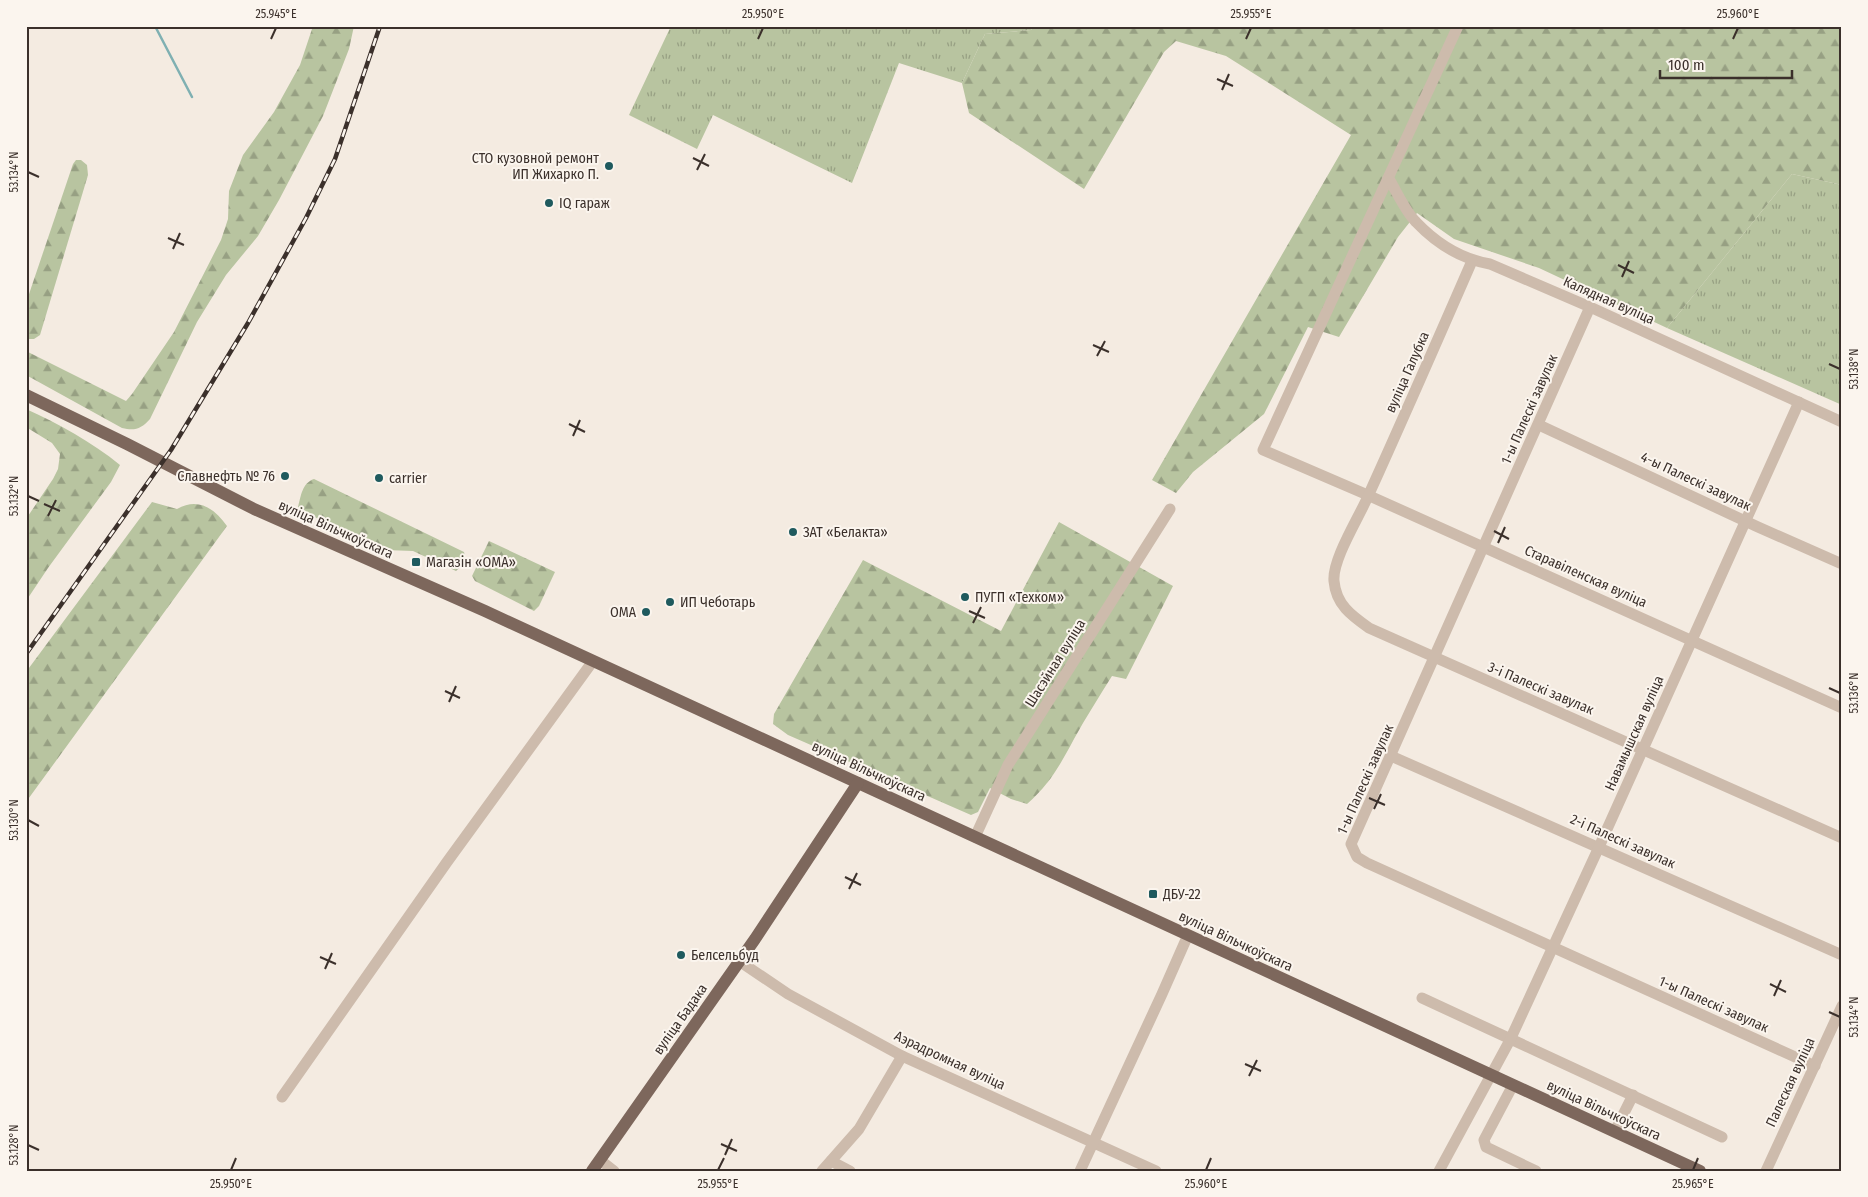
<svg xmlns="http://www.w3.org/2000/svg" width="1868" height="1197" font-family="'Fira Sans Condensed',sans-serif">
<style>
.grass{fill:url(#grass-tufts)}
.forest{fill:url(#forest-firs)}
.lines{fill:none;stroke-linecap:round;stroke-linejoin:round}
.stream{stroke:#7fb0b2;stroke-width:2.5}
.minor{stroke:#cdbbac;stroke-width:11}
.major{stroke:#7d675c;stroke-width:12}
.rail-casing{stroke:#3b302b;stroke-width:4.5}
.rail{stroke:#fbf5ee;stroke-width:2.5;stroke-dasharray:8;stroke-linecap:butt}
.ticks{fill:none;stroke:#3b302b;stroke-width:2}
.poi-dot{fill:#1f5a5e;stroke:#fbf5ee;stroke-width:2}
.labels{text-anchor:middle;stroke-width:4;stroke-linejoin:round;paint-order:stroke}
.poi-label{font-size:14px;fill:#3b302b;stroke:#fbf5ee;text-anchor:start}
.street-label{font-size:14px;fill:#3b302b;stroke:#fbf5ee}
.neatline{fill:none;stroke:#3b302b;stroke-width:2}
.ticks-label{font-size:12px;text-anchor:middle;fill:#3b302b}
</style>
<defs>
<pattern id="grass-tufts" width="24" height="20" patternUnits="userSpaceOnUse" patternTransform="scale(1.25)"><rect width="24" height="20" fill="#b8c4a0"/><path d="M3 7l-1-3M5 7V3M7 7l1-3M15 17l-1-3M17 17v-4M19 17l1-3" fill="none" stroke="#97a083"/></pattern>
<pattern id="forest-firs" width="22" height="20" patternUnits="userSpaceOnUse" patternTransform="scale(1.25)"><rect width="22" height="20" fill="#b8c4a0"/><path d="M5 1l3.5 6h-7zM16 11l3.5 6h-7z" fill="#97a083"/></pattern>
</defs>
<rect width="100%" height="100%" fill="#f4ebe1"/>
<!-- grass -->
<g class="grass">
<path d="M671,26H1034L1031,30L985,34L962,83L899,63L852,183L713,115L697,149L629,115Z"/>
<path d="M1792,174L1842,185V405L1667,328Z"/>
</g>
<!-- forest -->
<g class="forest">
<path d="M313,26H354L349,49L323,116L279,200L258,236L226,275L197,322L150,419C141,429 135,431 122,428L26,375V351L126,401L132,394L174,332L221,240L228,219L229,191L243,155L274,112L300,65Z"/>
<path d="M1034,26H1842V185L1792,174L1667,328L1539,268L1454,239L1417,213L1398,237L1339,337L1308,327L1264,414L1193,472L1176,493L1152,480L1351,135L1226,56L1176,41L1164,52L1084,189L969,113L962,83L985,34L1031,30Z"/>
<path d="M76,160H81L87,165L88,175L40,335L34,339H27L26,303L73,164Z"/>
<path d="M26,409C59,424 92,442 120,465L111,482L48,568L26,601V519L53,479L58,469L60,454L52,443L26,427Z"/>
<path d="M314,479L464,552C466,560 462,566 456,571L413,551L385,550L308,514L298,507C301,496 302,483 314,479Z"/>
<path d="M152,502L177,509C198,497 214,508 227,526L26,802V672Z"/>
<path d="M1059,522L1173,586L1126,679L1112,676C1099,697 1086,717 1074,739C1060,765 1050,784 1027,804L1011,799L990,788L978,812L971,815L788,735L773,724L774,714L863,560L1001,631Z"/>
<path d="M489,541L555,572L539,606L534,611L475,581L472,576Z"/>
</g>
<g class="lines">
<!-- stream -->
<path class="stream" d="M155,26L192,97"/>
<!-- minor -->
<g class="minor">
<path d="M1458,26L1263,450L1363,493L1842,708"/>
<path d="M1389,179C1397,192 1405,211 1416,222C1436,243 1461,259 1490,264L1590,307L1842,422"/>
<path d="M1472,261C1438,339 1404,417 1369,494C1360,516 1332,559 1334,581C1336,605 1352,616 1369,628L1842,838"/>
<path d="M1590,307L1351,844L1357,857L1367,863L1815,1066"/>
<path d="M1539,425L1758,527L1842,564"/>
<path d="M1391,756L1842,955"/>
<path d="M975,837L1008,765L1170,509"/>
<path d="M739,961L788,994L902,1056L1156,1171"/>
<path d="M1422,998L1722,1137"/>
<path d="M1513,1085L1484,1140L1486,1147L1536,1171"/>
<path d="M282,1097L447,862L593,661"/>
<path d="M1615,1131L1633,1095"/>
<path d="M600,1160L614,1171"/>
<path d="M831,1161L850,1171"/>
<path d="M822,1171L859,1129L902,1056"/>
<path d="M1080,1171L1162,994L1188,935"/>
<path d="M1439,1171L1510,1040L1599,847L1799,402"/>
<path d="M1766,1171L1842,1006"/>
</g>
<!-- major -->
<g class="major">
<path d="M26,395L127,444L254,509L485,611L1700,1171"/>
<path d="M592,1171L755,939L858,783"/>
</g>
<defs>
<path id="rail" d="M26,654L171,450L248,323L306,218L335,159L380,26"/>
</defs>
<!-- rail casing -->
<use href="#rail" class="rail-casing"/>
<!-- rail -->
<use href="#rail" class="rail"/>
</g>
<!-- ticks -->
<path class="ticks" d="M271,39L276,28M758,39L763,28M1246,39L1251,28M1733,39L1738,28M1217,79L1233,86M1222,90L1229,74M693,158L709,166M697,170L705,154M28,172L39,177M168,238L184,245M173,249L180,233M1618,265L1634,273M1622,277L1629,261M1093,345L1109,352M1097,356L1105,341M1829,364L1840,369M569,424L585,432M573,436L580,420M28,496L39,501M44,504L60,511M48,516L56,500M1494,531L1509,539M1498,543L1505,527M969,611L985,618M973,623L981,607M1829,688L1840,693M445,691L460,698M449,702L456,686M1369,798L1385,805M1374,809L1381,794M28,820L39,826M845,877L861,885M849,889L857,873M320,957L336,964M325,969L332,953M1770,984L1786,992M1774,996L1781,980M1829,1012L1840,1017M1245,1064L1261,1071M1249,1076L1257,1060M721,1144L737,1151M28,1145L39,1150M725,1155L732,1139M231,1170L236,1158M718,1170L724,1158M1206,1170L1211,1158M1693,1170L1698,1158"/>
<!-- markers -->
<g class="poi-dot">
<circle cx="609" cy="166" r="5"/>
<circle cx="549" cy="203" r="5"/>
<circle cx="285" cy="476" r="5"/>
<circle cx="379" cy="478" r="5"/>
<circle cx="793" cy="532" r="5"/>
<rect x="411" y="557" width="10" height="10" rx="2.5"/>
<circle cx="965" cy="597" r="5"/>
<circle cx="670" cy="602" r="5"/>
<circle cx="646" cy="612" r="5"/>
<rect x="1148" y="889" width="10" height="10" rx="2.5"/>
<circle cx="681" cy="955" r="5"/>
</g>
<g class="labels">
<!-- poi labels -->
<g class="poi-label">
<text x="599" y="163" text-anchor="end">СТО кузовной ремонт<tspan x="599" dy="16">ИП Жихарко П.</tspan></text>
<text x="559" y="208">IQ гараж</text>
<text x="275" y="481" text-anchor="end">Славнефть № 76</text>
<text x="389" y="483">carrier</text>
<text x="803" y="537">ЗАТ «Белакта»</text>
<text x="426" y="567">Магазін «ОМА»</text>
<text x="975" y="602">ПУГП «Техком»</text>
<text x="680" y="607">ИП Чеботарь</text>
<text x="636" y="617" text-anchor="end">ОМА</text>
<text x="1163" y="899">ДБУ-22</text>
<text x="691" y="960">Белсельбуд</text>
</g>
<!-- street labels -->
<g class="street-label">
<text transform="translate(1609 300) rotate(24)" y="5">Калядная вуліца</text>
<text transform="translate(1407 372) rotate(-66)" y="5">вуліца Галубка</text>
<text transform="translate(1529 409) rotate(-66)" y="5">1-ы Палескі завулак</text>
<text transform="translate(1696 481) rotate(25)" y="5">4-ы Палескі завулак</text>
<text transform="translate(336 529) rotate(24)" y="5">вуліца Вільчкоўскага</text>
<text transform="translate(1586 576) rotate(24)" y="5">Старавіленская вуліца</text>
<text transform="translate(1055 663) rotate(-58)" y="5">Шасэйная вуліца</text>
<text transform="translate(1541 688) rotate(23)" y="5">3-і Палескі завулак</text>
<text transform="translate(1634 733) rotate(-66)" y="5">Навамышская вуліца</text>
<text transform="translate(869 771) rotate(25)" y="5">вуліца Вільчкоўскага</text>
<text transform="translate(1365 779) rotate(-66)" y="5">1-ы Палескі завулак</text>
<text transform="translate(1623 841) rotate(24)" y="5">2-і Палескі завулак</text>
<text transform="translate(1236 941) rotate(25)" y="5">вуліца Вільчкоўскага</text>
<text transform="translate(1714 1004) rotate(24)" y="5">1-ы Палескі завулак</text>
<text transform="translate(680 1019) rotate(-55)" y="5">вуліца Бадака</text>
<text transform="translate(950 1060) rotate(25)" y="5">Аэрадромная вуліца</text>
<text transform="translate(1790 1082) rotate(-65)" y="5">Палеская вуліца</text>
<text transform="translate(1604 1110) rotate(25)" y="5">вуліца Вільчкоўскага</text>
</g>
</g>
<!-- border -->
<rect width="1868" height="1197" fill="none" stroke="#fbf5ee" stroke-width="55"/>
<!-- scale -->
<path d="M1660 70v8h132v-8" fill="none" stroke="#3b302b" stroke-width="2.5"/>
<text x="1668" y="70" font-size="15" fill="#3b302b" stroke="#fbf5ee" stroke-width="4" paint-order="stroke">100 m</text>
<rect x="28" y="28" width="1812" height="1142" class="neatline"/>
<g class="ticks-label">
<text x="276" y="18">25.945°E</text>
<text x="763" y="18">25.950°E</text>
<text x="1251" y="18">25.955°E</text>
<text x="1738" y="18">25.960°E</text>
<text transform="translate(14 172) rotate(-90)" y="4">53.134°N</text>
<text transform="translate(1854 369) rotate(-90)" y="4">53.138°N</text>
<text transform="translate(14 496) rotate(-90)" y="4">53.132°N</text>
<text transform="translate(1854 693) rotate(-90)" y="4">53.136°N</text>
<text transform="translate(14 820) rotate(-90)" y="4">53.130°N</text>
<text transform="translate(1854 1017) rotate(-90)" y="4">53.134°N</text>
<text transform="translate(14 1145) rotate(-90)" y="4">53.128°N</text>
<text x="231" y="1188">25.950°E</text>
<text x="718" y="1188">25.955°E</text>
<text x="1206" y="1188">25.960°E</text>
<text x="1693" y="1188">25.965°E</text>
</g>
</svg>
